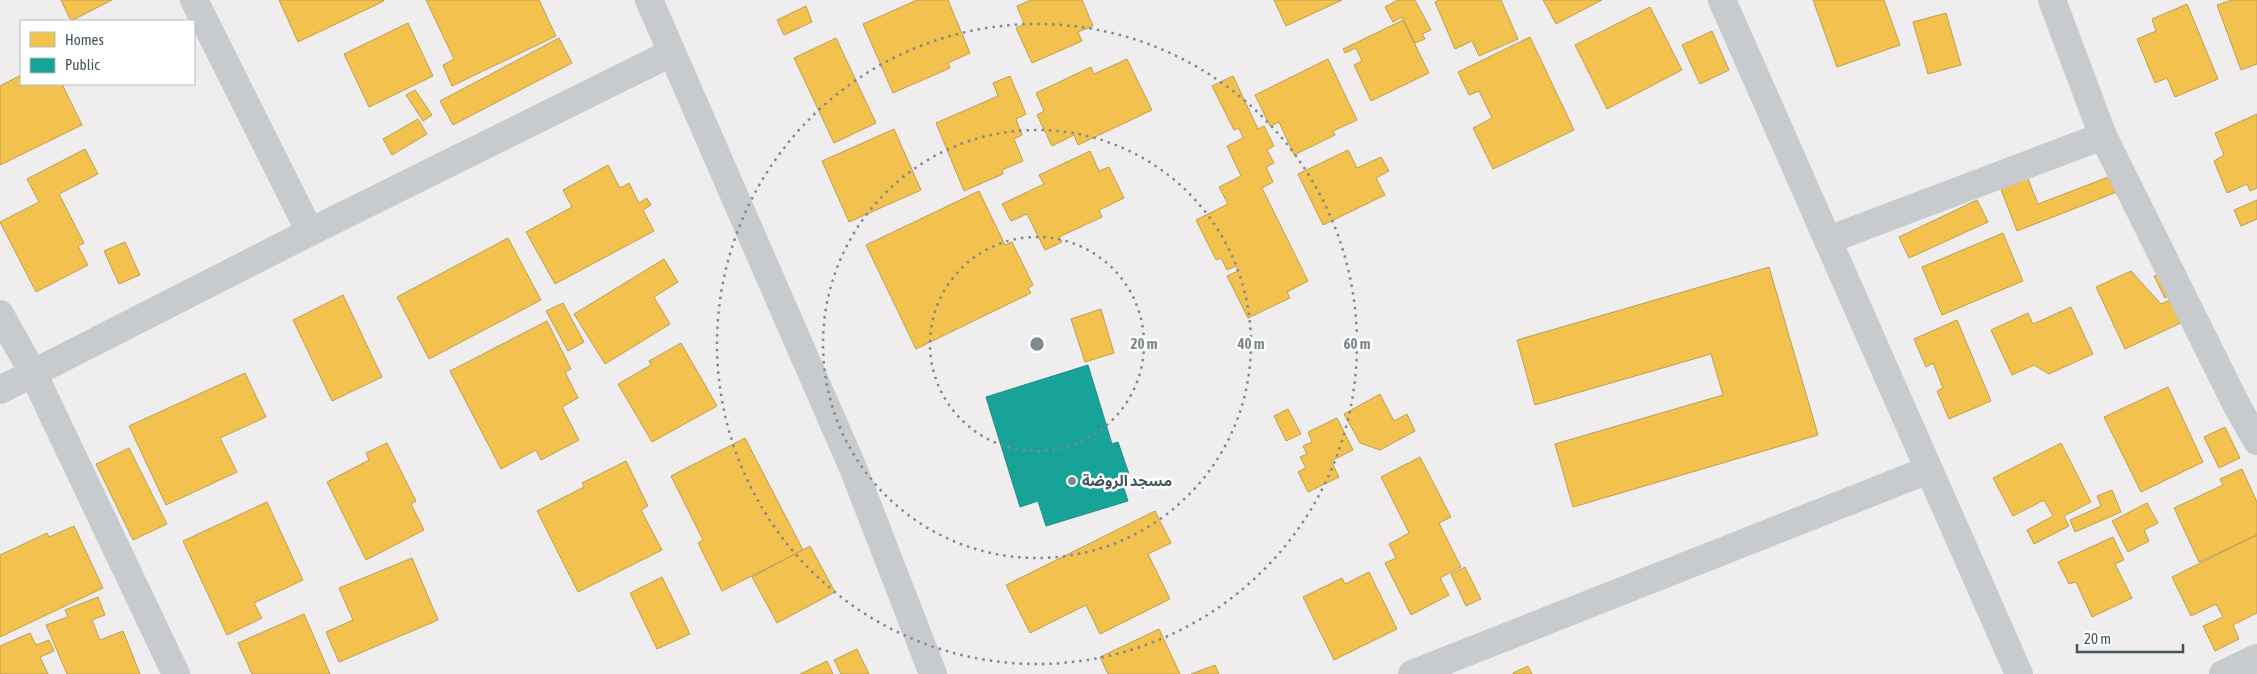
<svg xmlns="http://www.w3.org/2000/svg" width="2257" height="674" font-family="'Asap Condensed','Noto Sans Arabic',sans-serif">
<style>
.homes{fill:#f2c14e;stroke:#bea052}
.public{fill:#17a398;stroke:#248b86}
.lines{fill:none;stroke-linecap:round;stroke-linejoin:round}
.minor{stroke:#c7cbcd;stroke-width:28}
.tertiary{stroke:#c7cbcd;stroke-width:28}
.ring{fill:none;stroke:#808a8e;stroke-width:2.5;stroke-dasharray:2.5 5}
.poi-dot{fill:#808a8e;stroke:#fff;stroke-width:2}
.labels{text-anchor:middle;stroke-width:5;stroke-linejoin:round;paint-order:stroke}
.poi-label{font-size:15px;font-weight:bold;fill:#44545b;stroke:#fff;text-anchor:start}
.centre{fill:#808a8e;stroke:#fff;stroke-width:2.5}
.ring-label{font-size:15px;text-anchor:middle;font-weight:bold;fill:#808a8e;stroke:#fff;stroke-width:5;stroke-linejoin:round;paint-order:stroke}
</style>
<rect width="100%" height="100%" fill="#efedee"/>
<!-- homes -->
<g class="homes">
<path d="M61,0H112L71,21Z"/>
<path d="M279,0H383L384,1L298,42Z"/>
<path d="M426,0H539L556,36L452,86L443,65L454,59Z"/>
<path d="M917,0H948L970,53L948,63L950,68L893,93L863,24Z"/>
<path d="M1031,0H1082L1093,26L1078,32L1082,41L1032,63L1016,28L1024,24L1017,6Z"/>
<path d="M1274,0H1342L1286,26Z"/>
<path d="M1398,0H1415L1431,30L1422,34L1425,39L1415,43L1402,17L1393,22L1385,7Z"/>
<path d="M1439,0H1501L1518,39L1479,56L1472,41L1455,49L1435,2Z"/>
<path d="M1543,0H1602L1556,24Z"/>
<path d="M1813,0H1884L1900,45L1837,67Z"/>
<path d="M2232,0H2257V64L2241,70L2217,5Z"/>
<path d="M2187,4L2218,79L2175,97L2167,78L2155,83L2137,39L2156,31L2152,19Z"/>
<path d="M806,6L812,22L784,35L777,20Z"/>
<path d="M1650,7L1682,70L1607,109L1575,45Z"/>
<path d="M1946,13L1961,65L1928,74L1913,22Z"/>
<path d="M1403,20L1429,73L1371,101L1354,65L1362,61L1356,48L1345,53L1343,49Z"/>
<path d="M408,23L433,76L369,107L344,54Z"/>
<path d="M1712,31L1729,70L1700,84L1682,45Z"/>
<path d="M1530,37L1574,130L1493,169L1473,128L1492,118L1479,91L1469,95L1458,72Z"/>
<path d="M559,38L572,63L453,125L440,101Z"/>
<path d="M836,38L876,123L834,143L794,58Z"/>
<path d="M1127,59L1152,110L1078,145L1074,135L1052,146L1037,115L1044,111L1036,93L1091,67L1094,74Z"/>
<path d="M1328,59L1357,120L1333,131L1335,135L1294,155L1279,122L1270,126L1255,95Z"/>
<path d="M21,75V84H62L82,125L0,165V86Z"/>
<path d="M1010,76L1026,114L1016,119L1022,135L1014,139L1023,161L1002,170L1003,174L964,191L936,123L998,96L993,83Z"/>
<path d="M1233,76L1258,129L1264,126L1274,146L1267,150L1274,163L1266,167L1273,182L1262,188L1308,281L1287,292L1290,298L1248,318L1227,276L1238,271L1236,266L1227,270L1221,258L1216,260L1196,220L1228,204L1219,187L1241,176L1227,146L1243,138L1239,128L1234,130L1212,86Z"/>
<path d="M415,90L432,115L423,121L406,95Z"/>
<path d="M2257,114V188L2250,191L2247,184L2227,193L2214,161L2224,155L2215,133Z"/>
<path d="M418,119L427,134L392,155L383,139Z"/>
<path d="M894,129L921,190L849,222L822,161Z"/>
<path d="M85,149L98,174L59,194L84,243L78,246L88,265L36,292L0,222L39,202L27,179Z"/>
<path d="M1348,150L1357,168L1381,157L1389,171L1376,178L1385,195L1323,225L1298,174Z"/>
<path d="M1090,151L1099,171L1109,167L1124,198L1099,210L1102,217L1059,237L1062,242L1045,250L1027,214L1011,221L1002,204L1044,184L1039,175Z"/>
<path d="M608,165L620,188L629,183L639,203L647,198L651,205L643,210L654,231L555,284L526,232L572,207L563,190Z"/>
<path d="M2027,176L2038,204L2111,176L2117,192L2017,231L2000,187Z"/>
<path d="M979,191L1005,245L1012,242L1033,285L1028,288L1031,293L916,349L866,245Z"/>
<path d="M1977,200L1988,222L1909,258L1899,237Z"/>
<path d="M2257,200V219L2241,226L2234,210Z"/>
<path d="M2003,233L2023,281L1942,315L1922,267Z"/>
<path d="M508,238L541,300L429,359L397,297Z"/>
<path d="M125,242L140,275L119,284L104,251Z"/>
<path d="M664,259L678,282L654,297L670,324L605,364L574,314Z"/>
<path d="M1769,267L1818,435L1573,507L1555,444L1723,395L1711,354L1535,405L1517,340Z"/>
<path d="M2166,270L2178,292L2165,298L2154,276Z"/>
<path d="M2131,271L2161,304L2174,298L2185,321L2125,349L2096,287Z"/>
<path d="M343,295L382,377L332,401L293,320Z"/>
<path d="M563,303L584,342L568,351L546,311Z"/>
<path d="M2071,307L2093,354L2049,374L2034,365L2012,375L1991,330L2028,313L2033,324Z"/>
<path d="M1101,309L1114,353L1085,362L1071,319Z"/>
<path d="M1957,320L1991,401L1949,419L1937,391L1943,388L1933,363L1926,367L1914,339Z"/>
<path d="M547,321L571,369L565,372L578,398L562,407L579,440L541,460L536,450L501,469L450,371Z"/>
<path d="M681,343L717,406L652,442L618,384L651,365L649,361Z"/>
<path d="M245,373L266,417L220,438L237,472L166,505L129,426Z"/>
<path d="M2168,387L2203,462L2141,492L2104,417Z"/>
<path d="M1380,394L1394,421L1407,414L1415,431L1380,450L1360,443L1344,414Z"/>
<path d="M1288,409L1301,434L1286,441L1274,416Z"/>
<path d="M1337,418L1353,450L1331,461L1339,477L1308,492L1298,472L1306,468L1300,457L1307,454L1303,446L1312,442L1308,432Z"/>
<path d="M2225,427L2240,458L2219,468L2204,437Z"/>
<path d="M745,438L803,550L722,591L698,543L703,540L671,476Z"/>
<path d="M387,443L416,501L411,504L424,530L366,560L327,482L369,460L366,453Z"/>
<path d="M2061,443L2091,502L2064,516L2069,526L2034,544L2027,530L2053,516L2044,500L2013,516L1993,478Z"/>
<path d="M129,448L167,524L133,540L96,464Z"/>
<path d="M1420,457L1451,517L1439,523L1461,567L1440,578L1449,595L1411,615L1385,563L1396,558L1389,544L1409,533L1381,477Z"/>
<path d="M626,461L648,506L641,510L662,550L578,592L537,511L584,487L582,483Z"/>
<path d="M2242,469L2257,502V535L2199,562L2174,508L2223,485L2220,479Z"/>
<path d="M2112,490L2121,512L2075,532L2070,520L2101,506L2097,496Z"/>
<path d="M267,502L303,580L254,603L262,618L227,635L183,541Z"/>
<path d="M2147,503L2158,523L2144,530L2149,541L2128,552L2112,521Z"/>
<path d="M1155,511L1171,543L1148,554L1170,599L1100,634L1086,605L1030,633L1006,585Z"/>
<path d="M74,526L103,588L0,637V555L47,533L49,537Z"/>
<path d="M2257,535V613L2233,625L2239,639L2215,651L2203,626L2223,617L2216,604L2191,616L2172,577Z"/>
<path d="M2113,537L2124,560L2115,564L2132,598L2092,617L2076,582L2069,584L2058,562Z"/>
<path d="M810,546L835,592L777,623L752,577Z"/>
<path d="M412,558L438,620L339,662L326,632L353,620L339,588Z"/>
<path d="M1465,567L1481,599L1466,606L1451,574Z"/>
<path d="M1369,572L1397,629L1334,660L1303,597L1342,578L1345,584Z"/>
<path d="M662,577L690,634L657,649L630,593Z"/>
<path d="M98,597L105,615L92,620L100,640L123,631L140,674H67L46,625L68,617L65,610Z"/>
<path d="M304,614L330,674H252L238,643Z"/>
<path d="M1159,629L1180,674H1108L1100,657Z"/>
<path d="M30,633L36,645L49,640L54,651L40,657L48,674H0V646Z"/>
<path d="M857,649L869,674H841L834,660Z"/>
<path d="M827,661L833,674H800Z"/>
<path d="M1215,665L1219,674H1191Z"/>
<path d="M1528,666L1532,674H1513V673Z"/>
</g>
<!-- public -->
<path class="public" d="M1088,365L1112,444L1118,442L1129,474L1120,476L1128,501L1046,526L1038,501L1020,507L986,397Z"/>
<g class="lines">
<!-- minor -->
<g class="minor">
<path d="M194,0L310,232"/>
<path d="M649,0L853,468L933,674"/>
<path d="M1722,0L2019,674"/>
<path d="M2052,0L2103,136L2236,404L2257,441"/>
<path d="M1828,240L2103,136"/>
<path d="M0,390L310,232L671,53"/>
<path d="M1412,674L1928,470"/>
<path d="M2223,674L2257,658"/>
</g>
<!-- tertiary -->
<path class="tertiary" d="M0,314L33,373L176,674"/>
</g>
<!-- distance rings -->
<g class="ring">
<circle cx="1037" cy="344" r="107"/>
<circle cx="1037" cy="344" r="214"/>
<circle cx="1037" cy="344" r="320"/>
</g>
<!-- markers -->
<circle class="poi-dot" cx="1072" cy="481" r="5"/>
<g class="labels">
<!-- poi labels -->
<g class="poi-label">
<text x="1082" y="486">مسجد الروضة</text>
</g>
</g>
<circle cx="1037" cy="344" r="8" class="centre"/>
<g class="ring-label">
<text x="1144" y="349">20 m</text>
<text x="1251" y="349">40 m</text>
<text x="1357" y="349">60 m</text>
</g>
<!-- legend -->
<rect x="20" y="20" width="175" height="65" fill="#ffffff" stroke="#b4bbbd"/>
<rect x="30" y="32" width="25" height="15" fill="#f2c14e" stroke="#b4bbbd"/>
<text x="65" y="45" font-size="15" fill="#44545b">Homes</text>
<rect x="30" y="58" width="25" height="15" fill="#17a398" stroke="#b4bbbd"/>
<text x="65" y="70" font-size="15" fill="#44545b">Public</text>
<!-- scale -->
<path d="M2077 644v8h106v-8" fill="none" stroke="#44545b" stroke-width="2.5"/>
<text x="2084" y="644" font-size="15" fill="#44545b" stroke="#ffffff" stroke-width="4" paint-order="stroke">20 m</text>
</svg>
